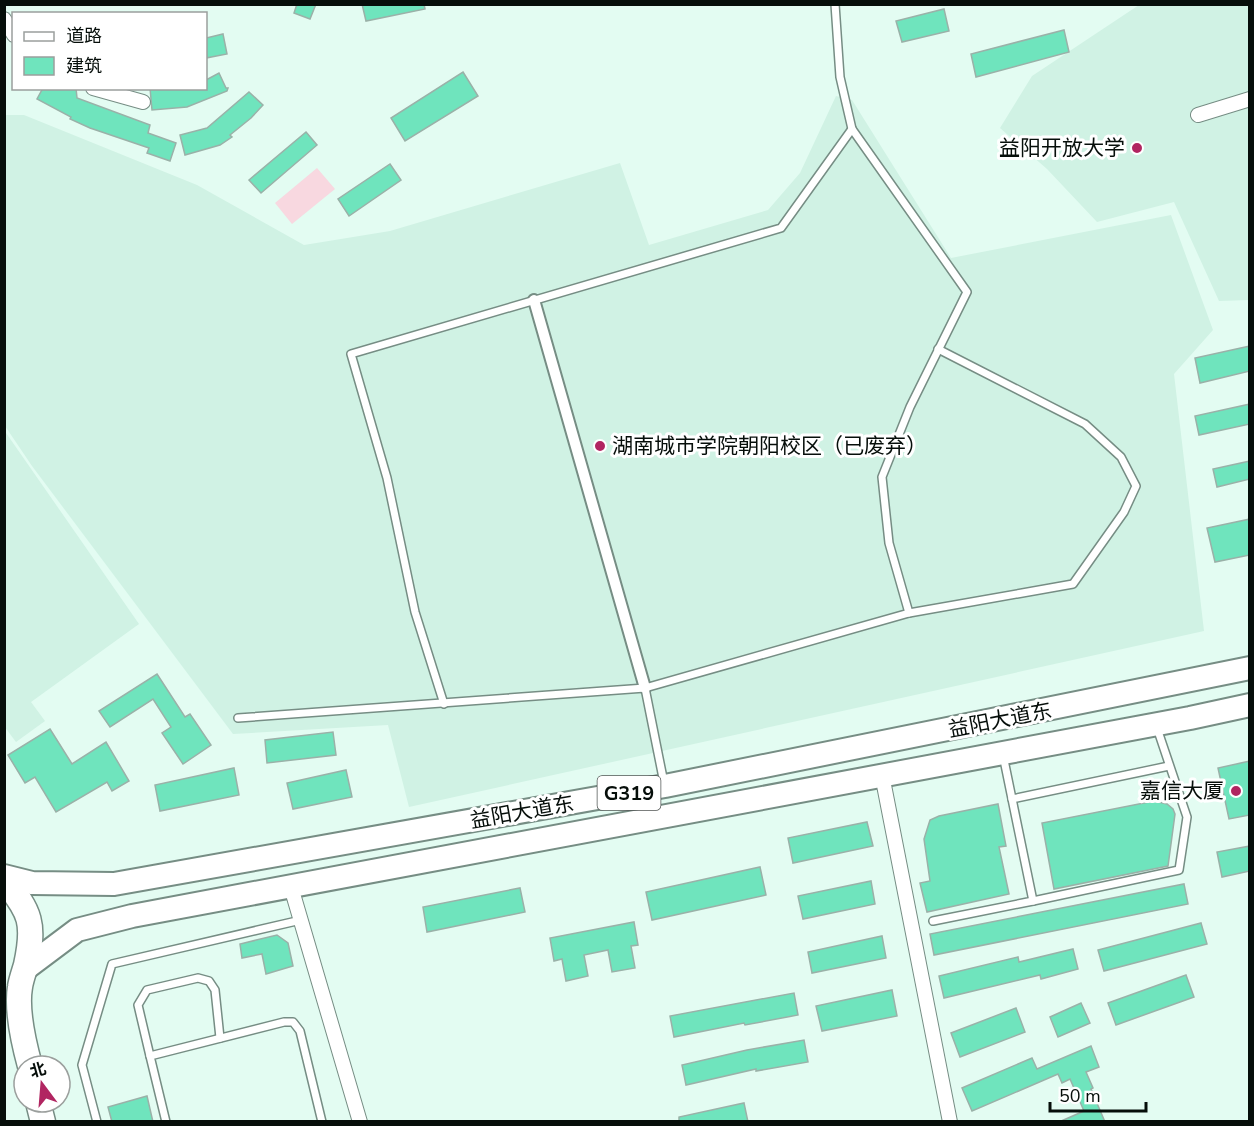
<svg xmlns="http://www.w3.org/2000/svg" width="1254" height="1126" font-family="'Nunito Sans','Noto Sans SC',sans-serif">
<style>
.built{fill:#d0f2e4}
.green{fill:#f8d8e0}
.building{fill:#6fe4bd;stroke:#9ab1a8;stroke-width:1.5}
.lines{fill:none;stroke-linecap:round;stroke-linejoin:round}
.service-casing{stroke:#768d84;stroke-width:10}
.pedestrian-casing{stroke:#768d84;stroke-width:14}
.minor-casing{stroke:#768d84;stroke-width:16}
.primary-casing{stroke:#768d84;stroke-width:26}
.trunk-casing{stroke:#768d84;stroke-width:27}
.service{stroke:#fff;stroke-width:7}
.pedestrian{stroke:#fff;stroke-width:10}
.minor{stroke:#fff;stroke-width:14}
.primary{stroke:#fff;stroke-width:22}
.trunk{stroke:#fff;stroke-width:24}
.poi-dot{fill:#b12561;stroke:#fff;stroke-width:2}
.labels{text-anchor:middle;stroke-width:6;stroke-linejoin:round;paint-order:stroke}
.shield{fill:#fff;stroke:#515654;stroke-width:1.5}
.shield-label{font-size:20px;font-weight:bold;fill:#060e0a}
.poi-label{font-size:21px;fill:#060e0a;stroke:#fff;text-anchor:end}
.street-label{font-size:21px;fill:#060e0a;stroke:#fff}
</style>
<rect width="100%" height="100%" fill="#e3fcf2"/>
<!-- built -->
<g class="built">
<path d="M1139,5H1249V300L1219,301L1174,202L1097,222L1047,169L1000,128L1032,76Z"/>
<path d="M836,96L852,100L951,258L1171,215L1213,330L1174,374L1204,631L409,807L388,725L233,734L32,466L5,426L4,115H24L197,185L304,245L390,231L620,163L649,245L768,210L800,173Z"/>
<path d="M4,430L139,624L31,702L45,721L16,742L4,726Z"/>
</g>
<!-- green -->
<path class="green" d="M317,168L335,189L292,224L275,203Z"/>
<!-- building -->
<g class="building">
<path d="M297,4H316L310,19L294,13Z"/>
<path d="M362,4H424L425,9L366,21Z"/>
<path d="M944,9L949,31L902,42L896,21Z"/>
<path d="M1064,30L1069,52L976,77L971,54Z"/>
<path d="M223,34L227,54L206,58V38Z"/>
<path d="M463,72L478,96L405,141L391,118Z"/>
<path d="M219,73L226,88H228L227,91L187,107L152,110L150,88H206V80Z"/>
<path d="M43,88H76L77,98L150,125L148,133L176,143L170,161L147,153L149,148L90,128L70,119L71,117L37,99Z"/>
<path d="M249,92L263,105L251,118L230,135L232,137L220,145L185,155L180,135L207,128Z"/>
<path d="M306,132L317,145L261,193L249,180Z"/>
<path d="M390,164L401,180L349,216L338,199Z"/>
<path d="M1250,346V371L1200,383L1195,358Z"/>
<path d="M1250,404V424L1199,435L1195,416Z"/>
<path d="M1250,461V479L1217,487L1213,469Z"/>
<path d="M1250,519V555L1215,562L1207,528Z"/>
<path d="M157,674L185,717L190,714L211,745L183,764L162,733L171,727L153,699L110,727L99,711Z"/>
<path d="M50,729L72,764L106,742L129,781L112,791L107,782L56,812L35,777L25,783L8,755Z"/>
<path d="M333,732L336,755L267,763L265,740Z"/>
<path d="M1250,761V815L1229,819L1218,768Z"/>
<path d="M234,768L239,795L160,811L155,785Z"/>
<path d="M346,770L352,797L293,809L287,783Z"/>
<path d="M1154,801L1167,804L1173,809L1175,814L1168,866L1054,889L1042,823Z"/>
<path d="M998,804L1006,846L999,847L1009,894L927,912L920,883L930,881L924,839L930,820L939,816Z"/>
<path d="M867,822L873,846L793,863L788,838Z"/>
<path d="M1250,846V871L1222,877L1217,852Z"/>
<path d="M760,867L766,895L652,920L646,892Z"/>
<path d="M871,881L875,904L803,919L798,896Z"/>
<path d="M1184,884L1188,904L934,955L930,934Z"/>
<path d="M520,888L525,912L427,932L423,907Z"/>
<path d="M634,922L638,945L631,946L635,968L612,972L608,950L584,955L588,976L566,981L562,959L554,961L550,938Z"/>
<path d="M1201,923L1207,944L1104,971L1098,950Z"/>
<path d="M277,935L288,943L293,966L266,974L262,954L242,958L240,944Z"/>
<path d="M882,936L886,958L812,973L808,952Z"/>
<path d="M1073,949L1078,969L1041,979L1040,975L944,998L939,976L1018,957L1019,962Z"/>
<path d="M1186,975L1194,997L1116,1025L1108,1003Z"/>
<path d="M892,990L897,1016L822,1031L816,1006Z"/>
<path d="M794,993L798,1015L745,1025L744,1023L674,1037L670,1016Z"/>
<path d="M1081,1003L1090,1023L1058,1037L1050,1017Z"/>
<path d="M1016,1008L1025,1032L960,1057L951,1033Z"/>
<path d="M804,1040L808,1062L756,1071V1069L686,1085L682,1065L747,1050Z"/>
<path d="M1091,1046L1099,1067L1086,1072L1093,1088L1091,1089L1105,1122H1059L1084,1111L1070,1079L1062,1083L1058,1074L972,1111L962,1088L1032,1058L1037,1069Z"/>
<path d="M147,1096L153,1122H112L108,1107Z"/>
<path d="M744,1103L748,1122H679V1117Z"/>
</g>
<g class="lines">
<defs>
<g id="service">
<path d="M835,4L840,77L852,129"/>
<path d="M444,704L415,612L387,478L351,354L781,228L852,129L967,292L910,407L882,477L889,543L909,613"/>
<path d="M238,718L645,688"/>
<path d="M664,783L645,688L909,613L1073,584L1124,512L1136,486L1121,457L1085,424L938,349"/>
<path d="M1012,799L1169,766"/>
<path d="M1033,901L1179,870L1187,817L1157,728"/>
<path d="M933,921L1033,901L1003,755"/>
<path d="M150,1056L138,1005L147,990L198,978L209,981L215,990L220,1038"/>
<path d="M97,1122L82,1065L112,964L301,920"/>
<path d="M166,1122L150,1056L284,1022H293L300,1031L322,1122"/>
</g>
<path id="pedestrian" d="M534,300L645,688"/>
<g id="minor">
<path d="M4,19L14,35"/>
<path d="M93,88L143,102"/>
<path d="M1198,115L1250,99"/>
<path d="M882,775L950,1122"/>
<path d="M291,887L360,1122"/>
</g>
<g id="primary">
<path d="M4,876L32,883L114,884L665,786L1250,668"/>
<path d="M25,969L77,930L132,916L1190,718L1250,705"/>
</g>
<g id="trunk">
<path d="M4,880C31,912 35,924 26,965C24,972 21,980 20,987C16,1010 24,1044 30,1066"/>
<path d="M38,1102L43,1122"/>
</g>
</defs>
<!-- service casing -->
<use href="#service" class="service-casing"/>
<!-- pedestrian casing -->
<use href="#pedestrian" class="pedestrian-casing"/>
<!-- minor casing -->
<use href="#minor" class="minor-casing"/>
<!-- primary casing -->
<use href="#primary" class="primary-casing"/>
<!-- trunk casing -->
<use href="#trunk" class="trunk-casing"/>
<!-- service -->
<use href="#service" class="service"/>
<!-- pedestrian -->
<use href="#pedestrian" class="pedestrian"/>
<!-- minor -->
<use href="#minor" class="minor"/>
<!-- primary -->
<use href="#primary" class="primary"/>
<!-- trunk -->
<use href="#trunk" class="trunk"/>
</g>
<!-- markers -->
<g class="poi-dot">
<circle cx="1137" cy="148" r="6"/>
<circle cx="600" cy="446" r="6"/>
<circle cx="1236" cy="791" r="6"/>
</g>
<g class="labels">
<!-- shield labels -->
<rect class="shield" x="597.5" y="776" width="63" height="34" rx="4.5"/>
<g class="shield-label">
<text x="629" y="800">G319</text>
</g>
<!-- poi labels -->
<g class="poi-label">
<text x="1125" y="155">益阳开放大学</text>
<text x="612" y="453" text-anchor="start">湖南城市学院朝阳校区（已废弃）</text>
<text x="1224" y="798">嘉信大厦</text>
</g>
<!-- street labels -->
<g class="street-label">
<text transform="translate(1000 720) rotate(-11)" y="7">益阳大道东</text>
<text transform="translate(522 812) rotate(-10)" y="7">益阳大道东</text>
</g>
</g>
<!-- border -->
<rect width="1254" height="1126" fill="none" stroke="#060e0a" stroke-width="12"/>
<!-- legend -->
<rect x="12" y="12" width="195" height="78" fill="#ffffff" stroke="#9b9f9d" stroke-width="1.5"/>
<rect x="24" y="32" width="30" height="9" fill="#ffffff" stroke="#9b9f9d" stroke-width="1.5"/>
<text x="66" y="42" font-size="18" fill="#060e0a">道路</text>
<rect x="24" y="57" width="30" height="18" fill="#6fe4bd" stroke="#9b9f9d" stroke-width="1.5"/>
<text x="66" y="72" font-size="18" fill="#060e0a">建筑</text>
<!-- north arrow -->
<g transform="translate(42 1084) rotate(344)"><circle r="28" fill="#ffffff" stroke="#9b9f9d" stroke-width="1.5"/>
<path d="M0-4.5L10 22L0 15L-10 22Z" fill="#b12561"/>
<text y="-9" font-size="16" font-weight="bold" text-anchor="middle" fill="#060e0a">北</text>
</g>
<!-- scale -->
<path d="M1050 1102v9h96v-9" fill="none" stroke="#060e0a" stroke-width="3"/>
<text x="1059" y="1102" font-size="18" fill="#060e0a" stroke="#ffffff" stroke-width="4.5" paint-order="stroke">50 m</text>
</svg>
